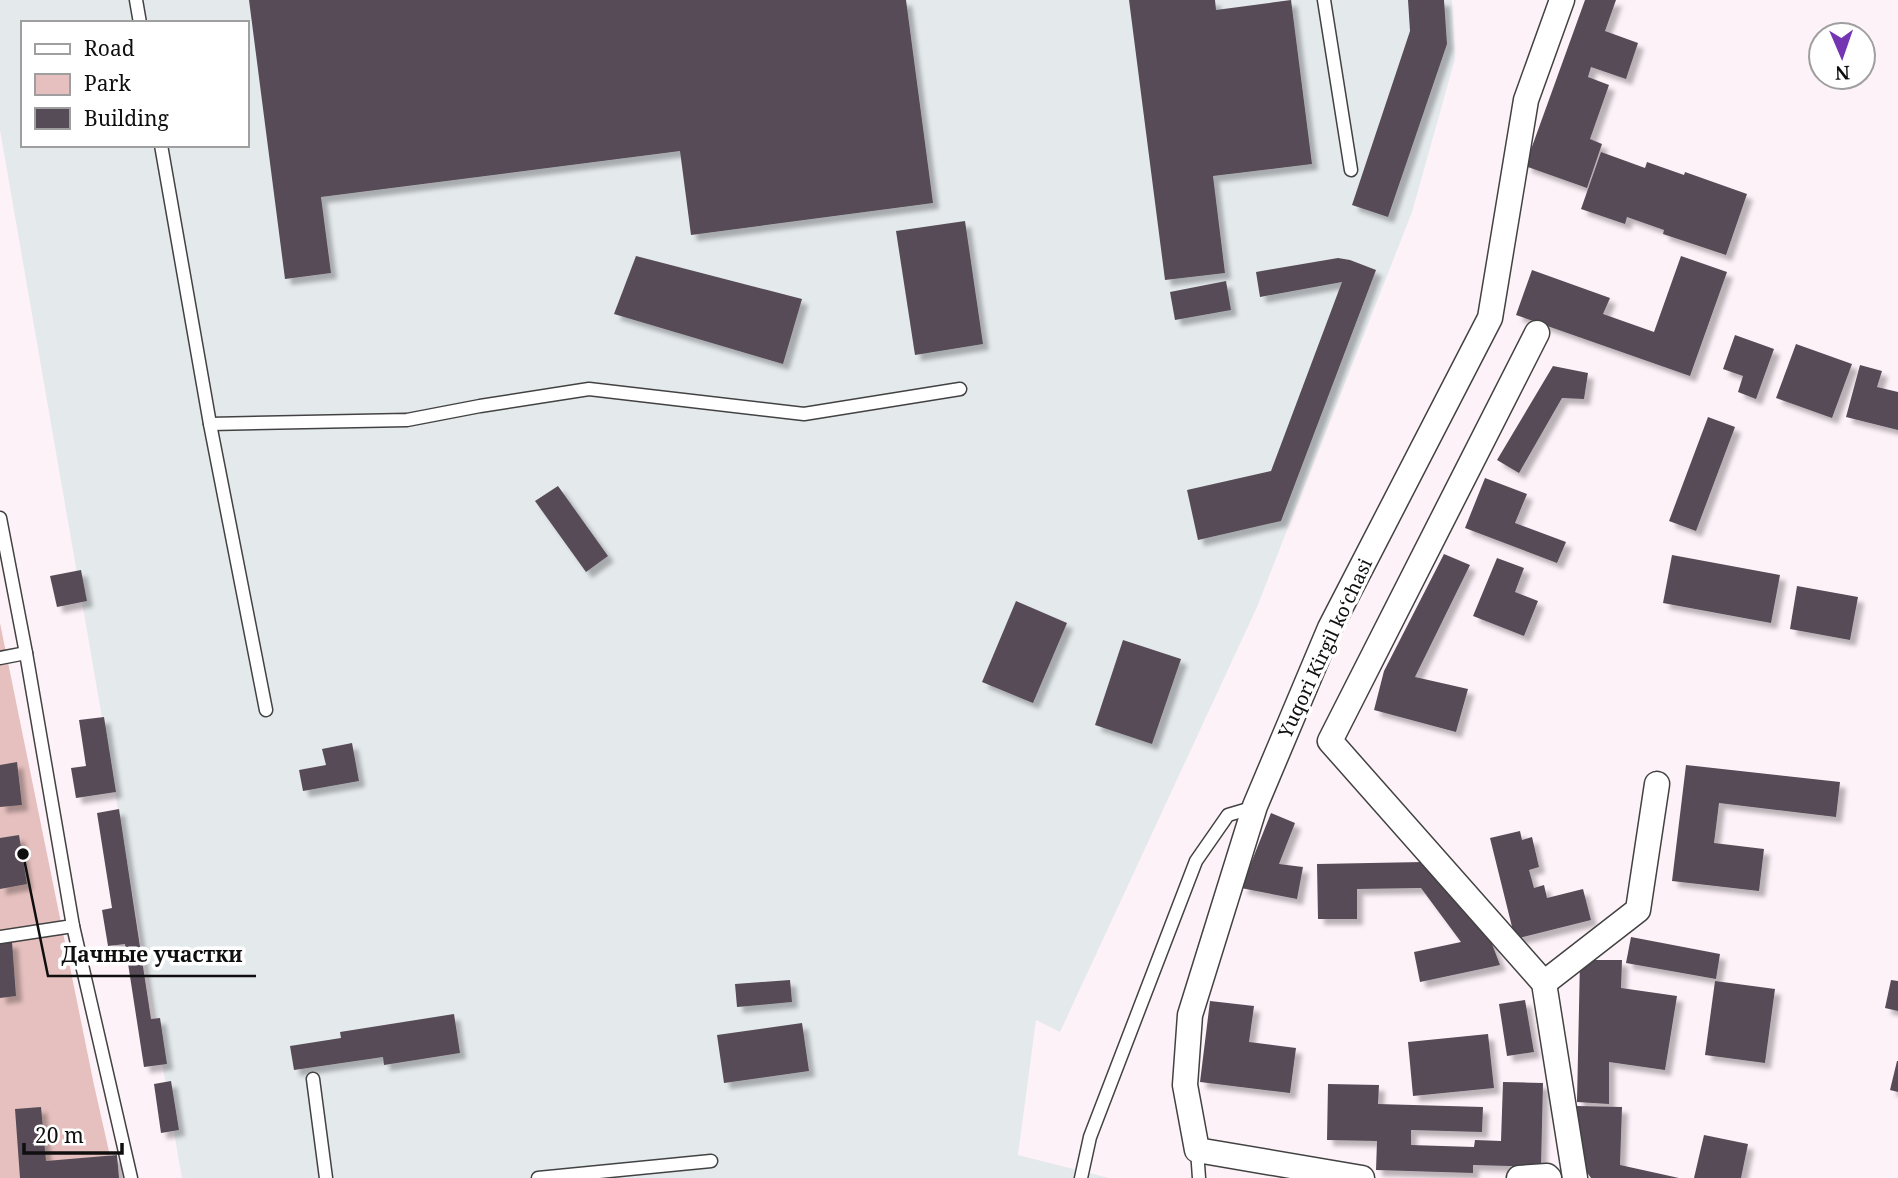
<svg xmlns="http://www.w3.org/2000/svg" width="1898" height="1178" font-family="'Noto Serif',serif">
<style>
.industrial{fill:#e4e9ec;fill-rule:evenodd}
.green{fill:#e5c0be}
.building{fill:#564c57;filter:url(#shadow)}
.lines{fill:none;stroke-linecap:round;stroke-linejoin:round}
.service-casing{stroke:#424242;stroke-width:15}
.minor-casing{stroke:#424242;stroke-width:27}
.service{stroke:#fff;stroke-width:12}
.minor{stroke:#fff;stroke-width:24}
.labels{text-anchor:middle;stroke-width:7;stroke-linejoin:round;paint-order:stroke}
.street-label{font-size:19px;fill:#0f0f0f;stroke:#fff}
.leader{fill:none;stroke:#0f0f0f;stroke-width:2.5}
.callout-dot{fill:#0f0f0f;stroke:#fff;stroke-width:2.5}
.callout-label{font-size:21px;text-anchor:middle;font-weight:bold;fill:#0f0f0f;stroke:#fff;stroke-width:7;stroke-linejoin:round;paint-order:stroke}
</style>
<defs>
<filter id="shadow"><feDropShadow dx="6" dy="6" stdDeviation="2" flood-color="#0004"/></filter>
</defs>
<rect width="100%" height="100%" fill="#fef2f9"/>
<!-- industrial -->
<path class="industrial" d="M0,0H1452L1455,59L1412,212L1257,607L1060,1032L1036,1020L1018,1155L1109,1178H182L0,130ZM23,23H247V145H23Z"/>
<!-- green -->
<path class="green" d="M0,623L94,1085L115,1178H0Z"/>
<!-- building -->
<g class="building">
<path d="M249,0H906L933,203L691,235L680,151L321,197L331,273L285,279Z"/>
<path d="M1129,0H1215L1216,10L1291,0L1312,164L1213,176L1225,273L1165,280Z"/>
<path d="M1408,0H1444L1447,44L1388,217L1352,205L1410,31Z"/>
<path d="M1585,0H1616L1605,31L1638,43L1626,79L1591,67L1588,77L1609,85L1590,139L1602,144L1587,188L1525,166Z"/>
<path d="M1601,152L1645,168L1647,162L1684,175L1685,172L1747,194L1726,255L1663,234L1664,230L1627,217L1625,224L1581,209Z"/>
<path d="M965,221L983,344L915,355L896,231Z"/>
<path d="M636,256L802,299L783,364L614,314Z"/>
<path d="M1681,256L1727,272L1690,376L1516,315L1532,270L1610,298L1603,314L1654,332Z"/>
<path d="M1338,258L1350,260L1376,270L1281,521L1198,540L1187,490L1271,471L1342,282L1260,297L1256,272Z"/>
<path d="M1226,281L1231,310L1175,320L1170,292Z"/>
<path d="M1735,335L1774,349L1756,399L1738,392L1743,376L1723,369Z"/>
<path d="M1796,344L1852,364L1832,418L1776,398Z"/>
<path d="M1860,365L1882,371L1877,387L1898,392V430L1846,417Z"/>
<path d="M1553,366L1588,373L1584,399L1562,398L1519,473L1497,460Z"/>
<path d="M1708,417L1735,427L1696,531L1669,521Z"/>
<path d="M1485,478L1527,494L1515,523L1566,542L1557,563L1465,528Z"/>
<path d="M558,486L608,556L586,572L535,501Z"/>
<path d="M1444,554L1470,565L1415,677L1468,689L1456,732L1374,710L1384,671Z"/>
<path d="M1672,555L1780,575L1771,623L1663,603Z"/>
<path d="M1497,558L1524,568L1515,592L1538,601L1524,636L1473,616Z"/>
<path d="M81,570L87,601L57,607L50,576Z"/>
<path d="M1797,586L1858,597L1850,640L1790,629Z"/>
<path d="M1016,601L1067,623L1033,703L982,682Z"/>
<path d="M1123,640L1181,659L1152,744L1095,725Z"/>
<path d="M104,717L116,792L76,798L71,768L86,766L79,720Z"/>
<path d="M352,743L359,781L303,791L299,770L326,765L322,749Z"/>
<path d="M17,762L22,805L0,807V765Z"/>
<path d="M1686,765L1840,782L1836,817L1719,803L1714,843L1764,849L1759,891L1672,881Z"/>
<path d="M119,809L151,1019L160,1018L167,1064L144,1067L125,944L108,946L102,910L112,908L97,813Z"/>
<path d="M1271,813L1295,823L1279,864L1303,867L1297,899L1241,888Z"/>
<path d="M1520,831L1522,840L1532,837L1539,867L1529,870L1534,888L1544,885L1547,898L1583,889L1591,920L1515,939L1490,838Z"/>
<path d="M19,835L27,884L0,889V838Z"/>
<path d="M1423,862L1489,936L1500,965L1420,982L1414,952L1461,942L1421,888L1357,889V919H1318L1317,864Z"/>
<path d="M1631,937L1720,954L1716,979L1626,963Z"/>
<path d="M0,942H12L16,996L0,998Z"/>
<path d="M1580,960H1622L1621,988L1677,996L1665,1070L1609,1062V1104L1577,1102Z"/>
<path d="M790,980L792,1002L737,1007L735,984Z"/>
<path d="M1891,980L1898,981V1011L1885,1008Z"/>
<path d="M1715,981L1775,989L1765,1063L1705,1055Z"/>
<path d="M1525,1000L1534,1052L1507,1056L1499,1004Z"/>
<path d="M1210,1001L1254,1006L1249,1042L1296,1048L1290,1093L1200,1082Z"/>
<path d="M454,1014L460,1053L384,1065L383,1057L294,1070L290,1046L341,1038L340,1032Z"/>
<path d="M802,1023L809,1071L724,1083L717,1035Z"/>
<path d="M1488,1034L1494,1088L1413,1096L1408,1042Z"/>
<path d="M1897,1061H1898V1092L1890,1090Z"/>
<path d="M171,1081L179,1130L161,1133L154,1084Z"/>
<path d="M1503,1082L1543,1083L1541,1167L1473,1165V1173L1376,1170L1377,1141L1327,1140L1328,1084L1379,1085L1378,1104L1483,1107L1482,1132L1411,1130V1145L1474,1147L1475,1140L1501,1141Z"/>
<path d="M1577,1106L1622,1107L1620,1165L1679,1178H1591L1579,1161Z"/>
<path d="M41,1107L46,1161L117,1155L119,1178H20L15,1109Z"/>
<path d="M1704,1135L1748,1144L1741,1178H1694Z"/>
</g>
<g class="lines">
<defs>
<g id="service">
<path d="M136,0L140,23"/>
<path d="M1324,0L1351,170"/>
<path d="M161,145L210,424L266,710"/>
<path d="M210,424L407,420L480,406L589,389L804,414L960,389"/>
<path d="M0,518L26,653L73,926L131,1178"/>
<path d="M0,658L26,653"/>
<path d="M0,937L73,926"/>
<path d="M313,1079L326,1178"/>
<path d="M1197,1150L1199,1178"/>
<path d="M538,1178L711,1161"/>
<path d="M1081,1178L1090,1137L1196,861L1228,815L1255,807"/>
</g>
<g id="minor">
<path d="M1537,333L1330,741L1544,983L1575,1178"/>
<path d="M1544,983L1638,910L1657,784"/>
<path d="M1362,1178L1197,1150L1185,1085L1190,1015L1255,806L1330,628L1490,318L1526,100L1562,0"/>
<path d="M1519,1178L1547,1176L1549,1178"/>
</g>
</defs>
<!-- service casing -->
<use href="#service" class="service-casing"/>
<!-- minor casing -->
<use href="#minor" class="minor-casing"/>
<!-- service -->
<use href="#service" class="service"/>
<!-- minor -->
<use href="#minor" class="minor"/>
</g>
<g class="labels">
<!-- street labels -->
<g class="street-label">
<text transform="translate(1325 648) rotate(-65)" y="7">Yuqori Kirgil koʻchasi</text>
</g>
</g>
<!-- callouts -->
<path class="leader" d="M23 854L48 976H256"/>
<circle class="callout-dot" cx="23" cy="854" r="7"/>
<g class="callout-label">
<text x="152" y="962">Дачные участки</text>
</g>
<!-- legend -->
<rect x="21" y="21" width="228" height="126" fill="#ffffff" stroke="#9f9f9f" stroke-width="2"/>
<rect x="35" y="44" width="35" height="10" fill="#ffffff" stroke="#9f9f9f" stroke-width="2"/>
<text x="84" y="56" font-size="21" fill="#0f0f0f">Road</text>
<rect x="35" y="74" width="35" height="21" fill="#e5c0be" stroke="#9f9f9f" stroke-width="2"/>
<text x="84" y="91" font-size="21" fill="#0f0f0f">Park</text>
<rect x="35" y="108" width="35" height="21" fill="#564c57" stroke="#9f9f9f" stroke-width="2"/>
<text x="84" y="126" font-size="21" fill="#0f0f0f">Building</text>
<!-- north arrow -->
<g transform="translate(1842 56) rotate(178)"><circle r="33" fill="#ffffff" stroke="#9f9f9f" stroke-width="2"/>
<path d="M0-5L12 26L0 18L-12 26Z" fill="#7534b1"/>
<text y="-10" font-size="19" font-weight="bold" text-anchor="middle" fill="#0f0f0f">N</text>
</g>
<!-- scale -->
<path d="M24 1143v10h98v-10" fill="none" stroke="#0f0f0f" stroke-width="3.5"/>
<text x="35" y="1143" font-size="21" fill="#0f0f0f" stroke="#ffffff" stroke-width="5" paint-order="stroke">20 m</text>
</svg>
